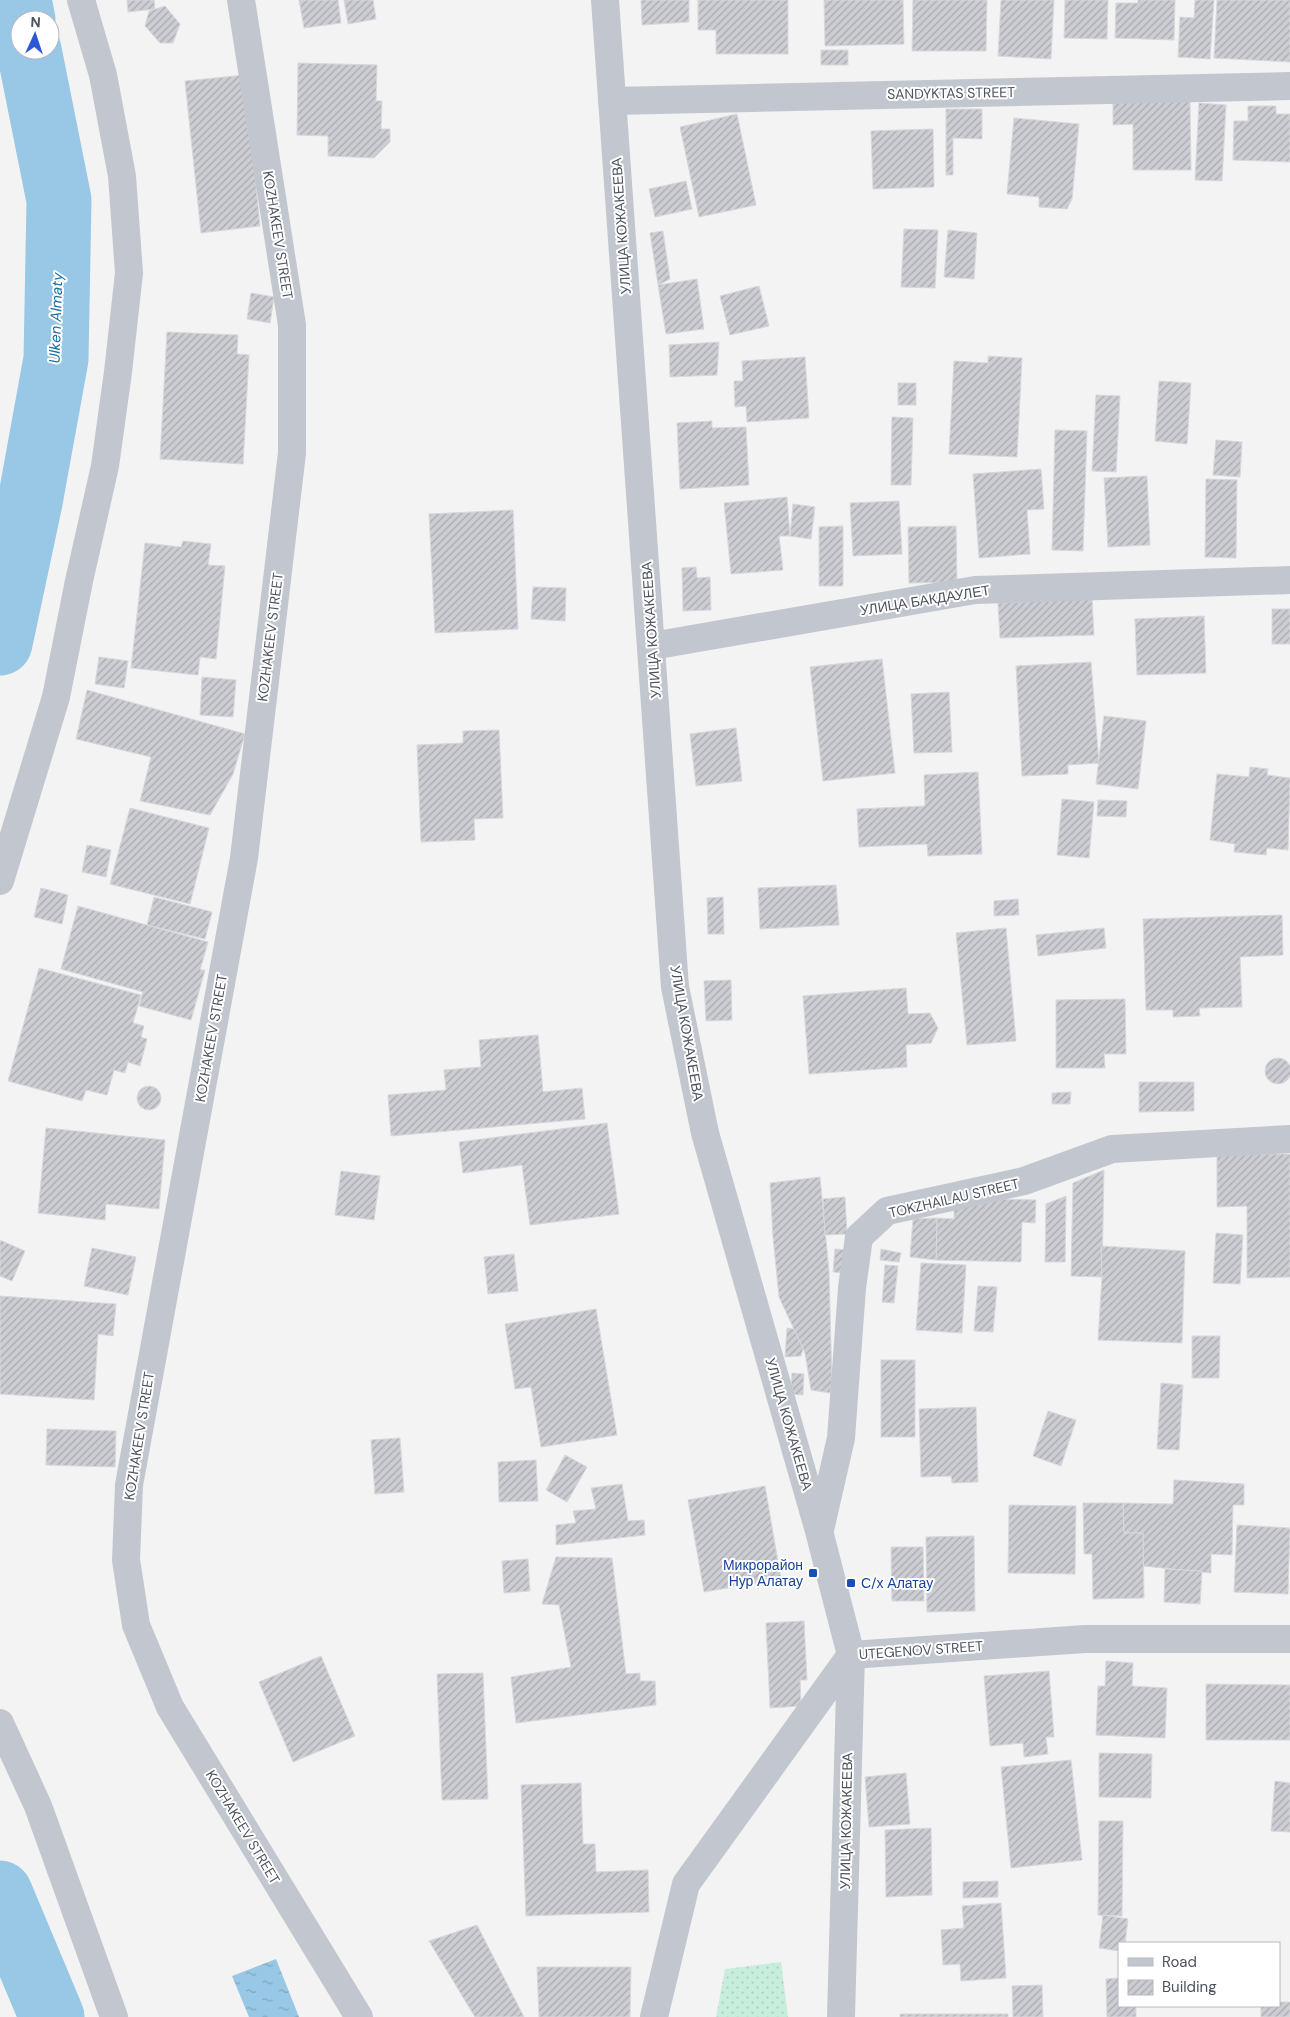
<svg xmlns="http://www.w3.org/2000/svg" width="1290" height="2017" font-family="'DM Sans',sans-serif">
<style>
.grass{fill:url(#grass-dots)}
.water{fill:url(#water-ripples)}
.lines{fill:none;stroke-linecap:round;stroke-linejoin:round}
.river{stroke:#98c8e5;stroke-width:65}
.building{fill:url(#building-hatch);stroke:#d7d8dd}
.minor{stroke:#c2c7cf;stroke-width:28}
.transit-dot{fill:#1a4fb4;stroke:#fff;stroke-width:2}
.labels{text-anchor:middle;stroke-width:4;stroke-linejoin:round;paint-order:stroke}
.street-label{font-size:14px;fill:#4c525e;stroke:#fff}
.transit-label{font-size:14px;fill:#164399;stroke:#fff;text-anchor:end}
.water-label{font-size:15px;font-style:italic;fill:#1a6ea3;stroke:#fff}
</style>
<defs>
<pattern id="grass-dots" width="8" height="8" patternUnits="userSpaceOnUse" patternTransform="scale(1.25)"><rect width="8" height="8" fill="#c7eddc"/><path d="M2 2h.1M6 6h.1" fill="none" stroke="#adcdbf" stroke-width="1.8" stroke-linecap="round"/></pattern>
<pattern id="water-ripples" width="26" height="14" patternUnits="userSpaceOnUse" patternTransform="scale(1.25)"><rect width="26" height="14" fill="#98c8e5"/><path d="M2 4q2-2 4 0t4 0M15 11q2-2 4 0t4 0" fill="none" stroke="#7ea5bd"/></pattern>
<pattern id="building-hatch" width="6" height="6" patternUnits="userSpaceOnUse" patternTransform="scale(1.25)"><rect width="6" height="6" fill="#cdced4"/><path d="M-1 1l2-2M0 6l6-6M5 7l2-2" fill="none" stroke="#a9aaaf"/></pattern>
</defs>
<rect width="100%" height="100%" fill="#f4f3f3"/>
<!-- grass -->
<path class="grass" d="M781,1962L788,2017H716L725,1969Z"/>
<!-- water -->
<path class="water" d="M276,1959L299,2017H249L232,1976Z"/>
<g class="lines">
<!-- river -->
<g class="river">
<path d="M19,0L23,20"/>
<path d="M0,643L30,502L56,359L59,200L29,50"/>
<path d="M0,1893L52,2017"/>
</g>
</g>
<!-- building -->
<g class="building">
<path d="M127,0H154L155,9L128,12Z"/>
<path d="M299,0H338L341,23L304,28Z"/>
<path d="M344,0H373L376,19L348,24Z"/>
<path d="M641,0H689V22L642,25Z"/>
<path d="M698,0H788V54H716V30H698Z"/>
<path d="M824,0H903L904,44L825,46Z"/>
<path d="M913,0H987L986,51H912Z"/>
<path d="M1001,0H1054L1051,59L998,56Z"/>
<path d="M1065,0H1108L1107,39L1064,38Z"/>
<path d="M1138,0H1175L1174,40L1115,38L1116,3H1138Z"/>
<path d="M1195,0H1214L1210,59L1178,57L1180,17L1194,18Z"/>
<path d="M1217,0H1290V62L1214,58Z"/>
<path d="M165,6L180,24L173,43H160L145,26L149,11Z"/>
<rect x="821" y="50" width="27" height="15"/>
<path d="M298,63L377,65L376,101H382L381,129H390V142L374,158L328,156V136L297,135Z"/>
<path d="M245,75L260,226L201,233L185,81Z"/>
<path d="M1190,101L1191,170H1133V124L1113,125V102Z"/>
<path d="M1199,103L1226,105L1222,181L1195,180Z"/>
<path d="M1248,106H1276V114H1290V162L1233,160L1234,121H1248Z"/>
<path d="M946,109H982V139L953,138V175H946Z"/>
<path d="M737,114L756,205L699,217L680,127Z"/>
<path d="M1014,118L1079,124L1072,199L1067,209L1039,207V197L1007,194Z"/>
<path d="M933,129L934,187L873,189L871,131Z"/>
<path d="M686,181L692,209L655,217L649,189Z"/>
<path d="M904,229L938,230L935,288L901,287Z"/>
<path d="M948,230L977,233L974,279L944,277Z"/>
<path d="M663,231L670,279L658,285L650,233Z"/>
<path d="M697,279L704,329L666,334L658,285Z"/>
<path d="M759,286L769,326L730,335L720,296Z"/>
<path d="M251,293L274,297L270,323L247,319Z"/>
<path d="M167,332L238,335L237,354L249,355L243,464L160,459Z"/>
<path d="M719,342L717,375L670,377L669,345Z"/>
<path d="M988,356L1022,358L1017,457L949,454L954,361L988,363Z"/>
<path d="M805,357L809,418L747,422L746,406L735,407L734,381H743L742,361Z"/>
<path d="M1159,381L1191,383L1187,444L1155,441Z"/>
<rect x="898" y="383" width="18" height="22"/>
<path d="M1096,395L1120,396L1116,472L1092,471Z"/>
<path d="M892,417L913,418L911,485H891Z"/>
<path d="M712,421V428L746,427L749,485L680,489L677,423Z"/>
<path d="M1055,430L1087,431L1083,551L1052,550Z"/>
<path d="M1216,440L1242,442L1240,477L1213,475Z"/>
<path d="M1041,469L1044,509L1027,510L1030,554L979,558L973,474Z"/>
<path d="M1147,476L1150,545L1108,547L1104,478Z"/>
<path d="M1206,479L1237,480L1236,558L1205,557Z"/>
<path d="M787,497L790,536H779L783,570L731,574L724,503Z"/>
<path d="M899,501L902,554L853,556L850,503Z"/>
<path d="M793,504L815,507L811,539L790,536Z"/>
<path d="M513,510L518,629L435,633L429,514Z"/>
<path d="M843,526V586H819V527Z"/>
<path d="M956,526L957,582L909,583L908,527Z"/>
<path d="M183,541L211,544L208,565L225,566L216,659L200,657L198,675L131,668L145,543L181,547Z"/>
<path d="M696,567L697,578L710,577L711,610L683,611L682,568Z"/>
<path d="M533,587L566,588L565,621L531,619Z"/>
<path d="M1092,599L1094,635L1000,638L998,603Z"/>
<rect x="1272" y="609" width="18" height="35"/>
<path d="M1204,616L1206,673L1137,675L1135,619Z"/>
<path d="M99,657L128,661L124,688L95,684Z"/>
<path d="M882,659L895,773L823,781L810,667Z"/>
<path d="M1091,662L1099,763L1068,765V774L1022,776L1016,666Z"/>
<path d="M202,677L236,680L233,717L200,715Z"/>
<path d="M87,690L245,734L233,774L210,815L140,801L151,757L76,739Z"/>
<path d="M949,692L952,752L914,753L911,694Z"/>
<path d="M1104,716L1146,721L1138,789L1096,784Z"/>
<path d="M736,728L742,781L696,786L690,734Z"/>
<path d="M499,730L503,818L474,819L475,840L421,842L417,745L463,743V731Z"/>
<path d="M1250,767L1268,769L1267,775L1290,778L1288,850L1267,848L1266,855L1234,852L1235,844L1210,840L1217,774L1249,777Z"/>
<path d="M978,772L982,854L928,856L927,844L859,847L857,809L925,806L924,775Z"/>
<path d="M1062,799L1094,802L1089,858L1057,855Z"/>
<path d="M1098,800L1127,801L1126,817L1097,816Z"/>
<path d="M130,808L209,828L190,904L110,884Z"/>
<path d="M87,845L111,850L106,877L82,872Z"/>
<path d="M836,885L839,925L760,929L758,888Z"/>
<path d="M41,888L68,895L62,924L34,917Z"/>
<path d="M154,897L212,912L205,939L147,925Z"/>
<path d="M723,897L724,934H708L707,898Z"/>
<path d="M1018,899L1019,915L994,916V901Z"/>
<path d="M78,906L208,942L200,970H205L191,1020L139,1006L143,992L61,969Z"/>
<path d="M1282,915L1283,955L1240,957L1242,1007L1199,1008L1200,1016L1173,1017V1010H1146L1143,919Z"/>
<path d="M1006,928L1016,1041L967,1045L956,933Z"/>
<path d="M1104,928L1106,948L1038,956L1036,935Z"/>
<path d="M39,968L141,995L133,1023L144,1026L141,1037L147,1039L140,1066L128,1062L125,1073L114,1070L107,1095L86,1090L82,1101L8,1081Z"/>
<path d="M731,980L732,1020L706,1021L704,981Z"/>
<path d="M906,988L908,1014L930,1013L938,1028L931,1043L906,1045L907,1067L809,1074L803,996Z"/>
<path d="M1125,999L1126,1054H1104L1105,1068H1056V1000Z"/>
<path d="M538,1035L543,1092L582,1088L585,1119L391,1136L388,1095L446,1090L444,1070L481,1067L479,1040Z"/>
<circle cx="1278" cy="1071" r="13"/>
<path d="M1139,1082H1194V1111L1139,1112Z"/>
<circle cx="149" cy="1098" r="12"/>
<path d="M1071,1092L1070,1104H1052V1093Z"/>
<path d="M607,1123L619,1214L530,1225L522,1165L463,1173L459,1142Z"/>
<path d="M46,1128L165,1140L159,1209L106,1204L105,1220L38,1213Z"/>
<path d="M1217,1154H1290V1277L1247,1278V1206L1217,1207Z"/>
<path d="M1104,1170L1102,1277L1071,1276L1073,1183Z"/>
<path d="M341,1171L380,1176L374,1220L335,1215Z"/>
<path d="M820,1177L829,1271L832,1384L830,1393L811,1390L805,1353L779,1297L773,1237L770,1183Z"/>
<path d="M1066,1196L1065,1262H1045L1046,1204Z"/>
<path d="M845,1197L847,1234L825,1235L823,1199Z"/>
<path d="M954,1198L1036,1200L1035,1223L1022,1222L1021,1262L936,1260L937,1218L954,1219Z"/>
<path d="M937,1218L936,1260L910,1257L913,1219Z"/>
<path d="M1216,1233L1243,1235L1240,1284L1213,1283Z"/>
<path d="M0,1240L25,1251L12,1281L0,1276Z"/>
<path d="M1101,1246L1185,1251L1182,1343L1098,1340L1102,1277Z"/>
<path d="M92,1248L136,1257L128,1295L84,1286Z"/>
<path d="M835,1249L848,1250L846,1273L833,1272Z"/>
<path d="M881,1249L901,1253L899,1262L880,1260Z"/>
<path d="M514,1254L518,1291L488,1294L484,1257Z"/>
<path d="M921,1263L966,1265L962,1333L916,1330Z"/>
<path d="M885,1265L898,1266L894,1303L882,1302Z"/>
<path d="M978,1286L997,1287L993,1332L974,1331Z"/>
<path d="M0,1296L116,1304L113,1336L98,1334L94,1400L0,1394Z"/>
<path d="M596,1309L617,1435L541,1447L531,1387L515,1389L505,1324Z"/>
<path d="M787,1328L794,1329L803,1349L801,1356L785,1357Z"/>
<path d="M1192,1336H1220L1219,1378H1192Z"/>
<rect x="881" y="1360" width="34" height="77"/>
<path d="M792,1373L804,1374L803,1395L791,1394Z"/>
<path d="M1161,1383L1183,1385L1179,1450L1157,1449Z"/>
<path d="M976,1407L978,1482L952,1483L951,1476L921,1477L919,1409Z"/>
<path d="M1048,1411L1076,1420L1061,1466L1033,1456Z"/>
<path d="M47,1429L116,1431L115,1467L46,1465Z"/>
<path d="M400,1438L404,1492L375,1494L371,1440Z"/>
<path d="M565,1455L587,1467L567,1502L546,1490Z"/>
<path d="M536,1460L538,1501L499,1502L498,1462Z"/>
<path d="M1174,1480L1244,1484V1505H1233L1232,1555L1211,1554V1573L1143,1566V1533H1124L1123,1503L1173,1504Z"/>
<path d="M622,1484L628,1521L644,1520L645,1535L556,1545V1525L576,1523L573,1511L596,1509L591,1488Z"/>
<path d="M765,1486L781,1579L704,1592L688,1500Z"/>
<path d="M1083,1503H1123L1124,1533H1143L1144,1598L1093,1599L1092,1554H1084Z"/>
<path d="M1009,1505L1076,1506L1075,1574L1008,1573Z"/>
<path d="M1237,1525L1290,1528L1288,1594L1234,1592Z"/>
<path d="M974,1536L975,1611L927,1612L926,1537Z"/>
<path d="M891,1547H923L924,1601H892Z"/>
<path d="M556,1557L612,1558L626,1674L640,1673V1681H655L656,1705L516,1723L511,1677L571,1667L559,1605L542,1604Z"/>
<path d="M528,1559L530,1591L504,1593L502,1561Z"/>
<path d="M1165,1569L1202,1571L1200,1604L1164,1602Z"/>
<path d="M804,1621L807,1680H800L801,1706L770,1708L766,1623Z"/>
<path d="M321,1656L355,1736L293,1762L259,1682Z"/>
<path d="M1106,1661L1133,1663L1132,1686L1167,1688L1165,1738L1096,1735L1098,1686H1105Z"/>
<path d="M1049,1671L1054,1737H1046L1048,1754L1024,1757L1023,1743L990,1746L984,1676Z"/>
<path d="M483,1673L488,1799L442,1800L437,1674Z"/>
<path d="M1206,1684L1290,1685V1740H1206Z"/>
<path d="M1099,1753L1152,1754L1151,1798L1099,1797Z"/>
<path d="M1071,1760L1082,1860L1011,1868L1001,1767Z"/>
<path d="M906,1773L910,1824L869,1827L865,1777Z"/>
<path d="M1275,1781L1290,1783V1832L1271,1831Z"/>
<path d="M581,1783L583,1844H595L596,1872L648,1870L649,1912L526,1916L521,1785Z"/>
<path d="M1099,1821H1123L1122,1916L1098,1915Z"/>
<path d="M931,1828L932,1895L886,1897L885,1830Z"/>
<path d="M998,1881V1897L963,1898V1882Z"/>
<path d="M1001,1903L1006,1978L961,1981L960,1964L943,1965L941,1930L964,1928L962,1906Z"/>
<path d="M1103,1915L1128,1919L1125,1943H1119V1951L1099,1948Z"/>
<path d="M477,1925L524,2017H475L429,1941Z"/>
<path d="M537,1967H631L630,2017H539Z"/>
<path d="M1119,1978V2006H1136V2017H1107L1106,1979Z"/>
<path d="M1042,1985L1043,2017H1013L1012,1986Z"/>
<path d="M1279,2002H1290V2017H1261V2006H1279Z"/>
<rect x="900" y="2014" width="108" height="3"/>
</g>
<g class="lines">
<!-- minor -->
<g class="minor">
<path d="M241,0L292,325V453L244,858L129,1485L126,1560L136,1625L170,1707L359,2017"/>
<path d="M605,0L675,987L705,1133L819,1531L851,1655L841,2017"/>
<path d="M612,101L1290,86"/>
<path d="M652,646L975,590L1290,580"/>
<path d="M0,881L56,697L79,581L105,466L118,372L129,273L122,176L103,75L81,0"/>
<path d="M820,1530L841,1438L852,1288L859,1237L887,1211L1024,1181L1112,1149L1290,1139"/>
<path d="M0,1723L38,1806L114,2017"/>
<path d="M654,2017L686,1884L851,1655L1085,1639H1290"/>
</g>
</g>
<!-- markers -->
<g class="transit-dot">
<rect x="808" y="1568" width="10" height="10" rx="2.5"/>
<rect x="846" y="1578" width="10" height="10" rx="2.5"/>
</g>
<g class="labels">
<!-- street labels -->
<g class="street-label">
<text transform="translate(951 93) rotate(-1)" y="5">SANDYKTAS STREET</text>
<text transform="translate(621 226) rotate(-94)" y="5">УЛИЦА КОЖАКЕЕВА</text>
<text transform="translate(278 235) rotate(81)" y="5">KOZHAKEEV STREET</text>
<text transform="translate(925 600) rotate(-9)" y="5">УЛИЦА БАКДАУЛЕТ</text>
<text transform="translate(651 630) rotate(-94)" y="5">УЛИЦА КОЖАКЕЕВА</text>
<text transform="translate(270 637) rotate(-83)" y="5">KOZHAKEEV STREET</text>
<text transform="translate(687 1033) rotate(80)" y="5">УЛИЦА КОЖАКЕЕВА</text>
<text transform="translate(211 1038) rotate(-80)" y="5">KOZHAKEEV STREET</text>
<text transform="translate(954 1198) rotate(-13)" y="5">TOKZHAILAU STREET</text>
<text transform="translate(789 1424) rotate(74)" y="5">УЛИЦА КОЖАКЕЕВА</text>
<text transform="translate(139 1436) rotate(-81)" y="5">KOZHAKEEV STREET</text>
<text transform="translate(921 1650) rotate(-4)" y="5">UTEGENOV STREET</text>
<text transform="translate(846 1821) rotate(-89)" y="5">УЛИЦА КОЖАКЕЕВА</text>
<text transform="translate(243 1827) rotate(59)" y="5">KOZHAKEEV STREET</text>
</g>
<!-- transit labels -->
<g class="transit-label">
<text x="803" y="1570">Микрорайон<tspan x="803" dy="16">Нур Алатау</tspan></text>
<text x="861" y="1588" text-anchor="start">С/х Алатау</text>
</g>
<!-- water labels -->
<g class="water-label">
<text transform="translate(56 318) rotate(-88)" y="5">Ulken Almaty</text>
</g>
</g>
<!-- legend -->
<rect x="1118" y="1942" width="162" height="65" fill="#ffffff" stroke="#b7babf"/>
<rect x="1128" y="1958" width="25" height="8" fill="#c2c7cf" stroke="#b7babf"/>
<text x="1162" y="1967" font-size="15" fill="#4c525e">Road</text>
<rect x="1128" y="1980" width="25" height="15" fill="url(#building-hatch)" stroke="#b7babf"/>
<text x="1162" y="1992" font-size="15" fill="#4c525e">Building</text>
<!-- north arrow -->
<g transform="translate(35 35) rotate(3)"><circle r="24" fill="#ffffff" stroke="#b7babf"/>
<path d="M0-4L9 19L0 12L-9 19Z" fill="#2c58d5"/>
<text y="-8" font-size="14" font-weight="bold" text-anchor="middle" fill="#4c525e">N</text>
</g>
</svg>
